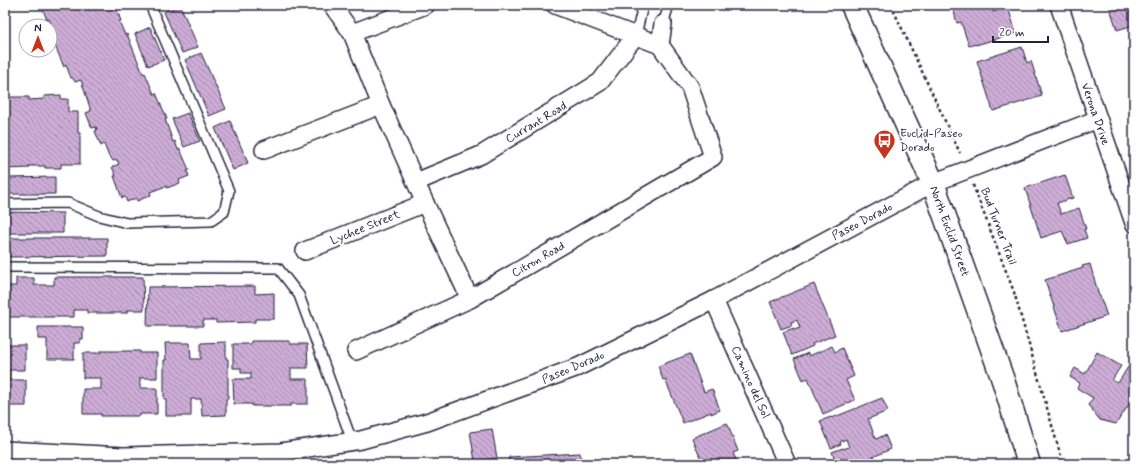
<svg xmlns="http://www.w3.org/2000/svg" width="1139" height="469" font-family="Mynerve,sans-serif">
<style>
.building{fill:url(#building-back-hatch);stroke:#22223b}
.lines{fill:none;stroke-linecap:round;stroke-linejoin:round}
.service-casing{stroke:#22223b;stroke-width:12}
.minor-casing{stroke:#22223b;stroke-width:20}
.secondary-casing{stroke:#22223b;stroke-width:25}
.path{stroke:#22223b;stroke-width:2.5;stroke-dasharray:3 3;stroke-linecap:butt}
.service{stroke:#fff;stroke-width:9}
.minor{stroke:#fff;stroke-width:17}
.secondary{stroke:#fff;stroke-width:22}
.labels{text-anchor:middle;stroke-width:4;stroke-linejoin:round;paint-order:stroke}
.street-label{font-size:12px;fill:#22223b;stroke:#fff}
.poi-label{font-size:12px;fill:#22223b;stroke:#fff;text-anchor:start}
</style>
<defs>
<pattern id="building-back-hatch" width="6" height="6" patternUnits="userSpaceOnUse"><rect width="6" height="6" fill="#cdacd6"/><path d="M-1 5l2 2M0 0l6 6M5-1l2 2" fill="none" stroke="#a68caf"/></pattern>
</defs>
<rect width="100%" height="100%" fill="#fff"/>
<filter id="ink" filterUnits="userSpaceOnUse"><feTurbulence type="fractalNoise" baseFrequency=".025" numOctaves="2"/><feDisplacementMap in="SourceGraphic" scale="8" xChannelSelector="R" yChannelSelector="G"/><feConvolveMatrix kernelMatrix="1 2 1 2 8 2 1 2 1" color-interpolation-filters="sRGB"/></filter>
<g filter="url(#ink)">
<!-- building -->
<g class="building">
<path d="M38,5H115L121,21H119L125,35L127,34L143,74L145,73L154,94L156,93L167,119H165L173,142L175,141L178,150L180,149L189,170L187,171L189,176L179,180L180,183L167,188L166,186L150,192L151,195L137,201L136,198L127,202L125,197L122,198L114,176H116L112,167L119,164L117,160L113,161L110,156L109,157L104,144L101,146L95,131L97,130L96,127L92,128L86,113L91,111L81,80L75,82L73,78H71L66,65L64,67L53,41L56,40L49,19L47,20L42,7L39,9Z"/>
<path d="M180,5L198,47L182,53L164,12Z"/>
<path d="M952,5H991L993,12L1008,7L1016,33L976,45V44L969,46L961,22L957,23Z"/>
<path d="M1109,5H1134V25L1117,30Z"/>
<path d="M150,27L164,60L148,66L135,34Z"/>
<path d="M1133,45H1134V88H1131Z"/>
<path d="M1022,47L1027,63L1031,61L1042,96L993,111L977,61Z"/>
<path d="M201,53L226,109L209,116L185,60Z"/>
<path d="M61,95V99H68V112H78V133H80V164H61V168H45V166H29L30,168L5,169V97H29V100L44,99V96Z"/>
<path d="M188,113L200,141L184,147L172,119Z"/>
<path d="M230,121L248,163L233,170L215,128Z"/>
<path d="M1065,175L1073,198L1057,203L1061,214L1079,208L1086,229H1084L1087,238L1068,244L1062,231L1041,238L1025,188Z"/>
<path d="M55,177V194H10L9,178Z"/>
<path d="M5,212L63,213V233H5Z"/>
<path d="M5,238H107V256L5,257Z"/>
<path d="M1090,264L1099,296H1100L1107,316L1062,331L1045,280L1083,268L1082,266Z"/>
<path d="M54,277H143L144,310H127V313H87V310H74V317H5V286H16V278H34V285H54Z"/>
<path d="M814,284L835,335L812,344L813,346L792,355L783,332L794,328V330L800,328L797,320L791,322L792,325L781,329L770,302Z"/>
<path d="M255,286V294L274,293V319H255V322L216,323V320H203V326H147L148,287Z"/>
<path d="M38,327H83V339H80V343H74V359H47V339H38Z"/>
<path d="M251,341H290V344H307L308,368H291V379H308V404H291V406H252V404H234L233,379H251V373H241V368H233V344H251Z"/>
<path d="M226,342V359H228V399H226V415L202,416L201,399H191V416H166V399H164V360H166L165,343H190L191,359H201V343Z"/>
<path d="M5,343H8V345H25V370H9V380H26V406H10V408H5Z"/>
<path d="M832,346L835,352L842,348L854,376L846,380L855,400L823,414L808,378L803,380L794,359L808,353L809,356Z"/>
<path d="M100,351H140V353H157V378H140V388H157V414H140V416H101V414H83V389H101V378H83V353H100Z"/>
<path d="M1097,352L1121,366L1112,380L1118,383L1128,367L1134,370V397L1116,424L1100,420L1088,405L1093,398L1077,388L1080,383L1070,377L1075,368L1085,374Z"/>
<path d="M690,354L704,392L712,389L720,410L711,414V412L683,423L665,379L663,380L658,366Z"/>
<path d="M882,398L888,411L868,419L876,439L885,435L891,449L857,464H837L832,452L843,448V449L849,447L846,439L840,442L841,444L831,448L820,421L831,417L832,418Z"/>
<path d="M727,423L738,451L733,453L738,464H703L692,438Z"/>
<path d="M492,429L497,458L475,461L470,432Z"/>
<path d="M580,453L582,464H508L509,457Z"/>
</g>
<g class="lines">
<defs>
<g id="service">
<path d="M663,24L669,5"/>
<path d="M636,35L643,5"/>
<path d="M5,204L68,203L99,216L127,223L211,221L224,212L229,191L150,5"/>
<path d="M5,267L278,268L299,295L352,441"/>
</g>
<g id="minor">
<path d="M332,5L352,33L381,105L425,203L470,299"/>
<path d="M1059,5L1134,223"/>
<path d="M352,33L426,5"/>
<path d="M660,45L663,24"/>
<path d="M264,150L381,105"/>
<path d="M416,182L481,155L600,82L636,35"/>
<path d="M305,251L425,203"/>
<path d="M714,300L787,464"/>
<path d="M356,351L470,299L713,157L690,87L660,45L555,5"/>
<path d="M5,450L124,456L281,452L361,440L427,422L578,367L714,300L933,183L1098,119"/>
</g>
<path id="secondary" d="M852,5L933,183L1003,380L1029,464"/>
</defs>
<!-- service casing -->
<use href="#service" class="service-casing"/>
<!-- minor casing -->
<use href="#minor" class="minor-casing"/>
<!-- secondary casing -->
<use href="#secondary" class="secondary-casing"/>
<!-- path -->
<g class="path">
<path d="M891,5L960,153"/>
<path d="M973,185L1014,292L1063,464"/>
</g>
<!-- service -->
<use href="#service" class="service"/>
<!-- minor -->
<use href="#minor" class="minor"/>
<!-- secondary -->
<use href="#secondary" class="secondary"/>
</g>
</g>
<!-- icons -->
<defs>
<symbol id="bus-pin" viewBox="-11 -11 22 30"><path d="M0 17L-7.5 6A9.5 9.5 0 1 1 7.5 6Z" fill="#c8321e" stroke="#fff"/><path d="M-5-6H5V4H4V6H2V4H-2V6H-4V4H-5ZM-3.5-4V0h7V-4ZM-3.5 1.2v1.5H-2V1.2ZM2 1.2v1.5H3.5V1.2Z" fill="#fff"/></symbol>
</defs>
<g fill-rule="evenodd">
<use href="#bus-pin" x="872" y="128" width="25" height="34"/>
</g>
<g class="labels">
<!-- street labels -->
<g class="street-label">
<text transform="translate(1096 114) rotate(71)" y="4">Verona Drive</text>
<text transform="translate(536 122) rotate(-31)" y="4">Currant Road</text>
<text transform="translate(862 221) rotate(-28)" y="4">Paseo Dorado</text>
<text transform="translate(999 226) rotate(69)" y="4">Bud Turner Trail</text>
<text transform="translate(365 227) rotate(-22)" y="4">Lychee Street</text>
<text transform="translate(950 231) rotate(70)" y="4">North Euclid Street</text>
<text transform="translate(538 259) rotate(-30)" y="4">Citron Road</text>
<text transform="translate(573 367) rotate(-23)" y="4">Paseo Dorado</text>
<text transform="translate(751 382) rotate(66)" y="4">Camino del Sol</text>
</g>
<!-- poi labels -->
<g class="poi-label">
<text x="900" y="137">Euclid-Paseo<tspan x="900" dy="14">Dorado</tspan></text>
</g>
</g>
<!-- margin -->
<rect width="1139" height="469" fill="none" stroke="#fff" stroke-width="20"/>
<rect x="10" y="10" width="1119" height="449" fill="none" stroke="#22223b" stroke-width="1.5" filter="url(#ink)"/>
<!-- north arrow -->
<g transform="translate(38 38)"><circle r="19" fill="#ffffff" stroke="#a7a7b1"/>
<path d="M0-3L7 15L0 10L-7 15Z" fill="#c8321e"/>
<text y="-6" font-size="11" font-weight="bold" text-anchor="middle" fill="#22223b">N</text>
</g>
<!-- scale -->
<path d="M993 36v6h55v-6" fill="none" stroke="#22223b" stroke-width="2"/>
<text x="999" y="36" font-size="12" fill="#22223b" stroke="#ffffff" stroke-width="3" paint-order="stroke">20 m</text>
</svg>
